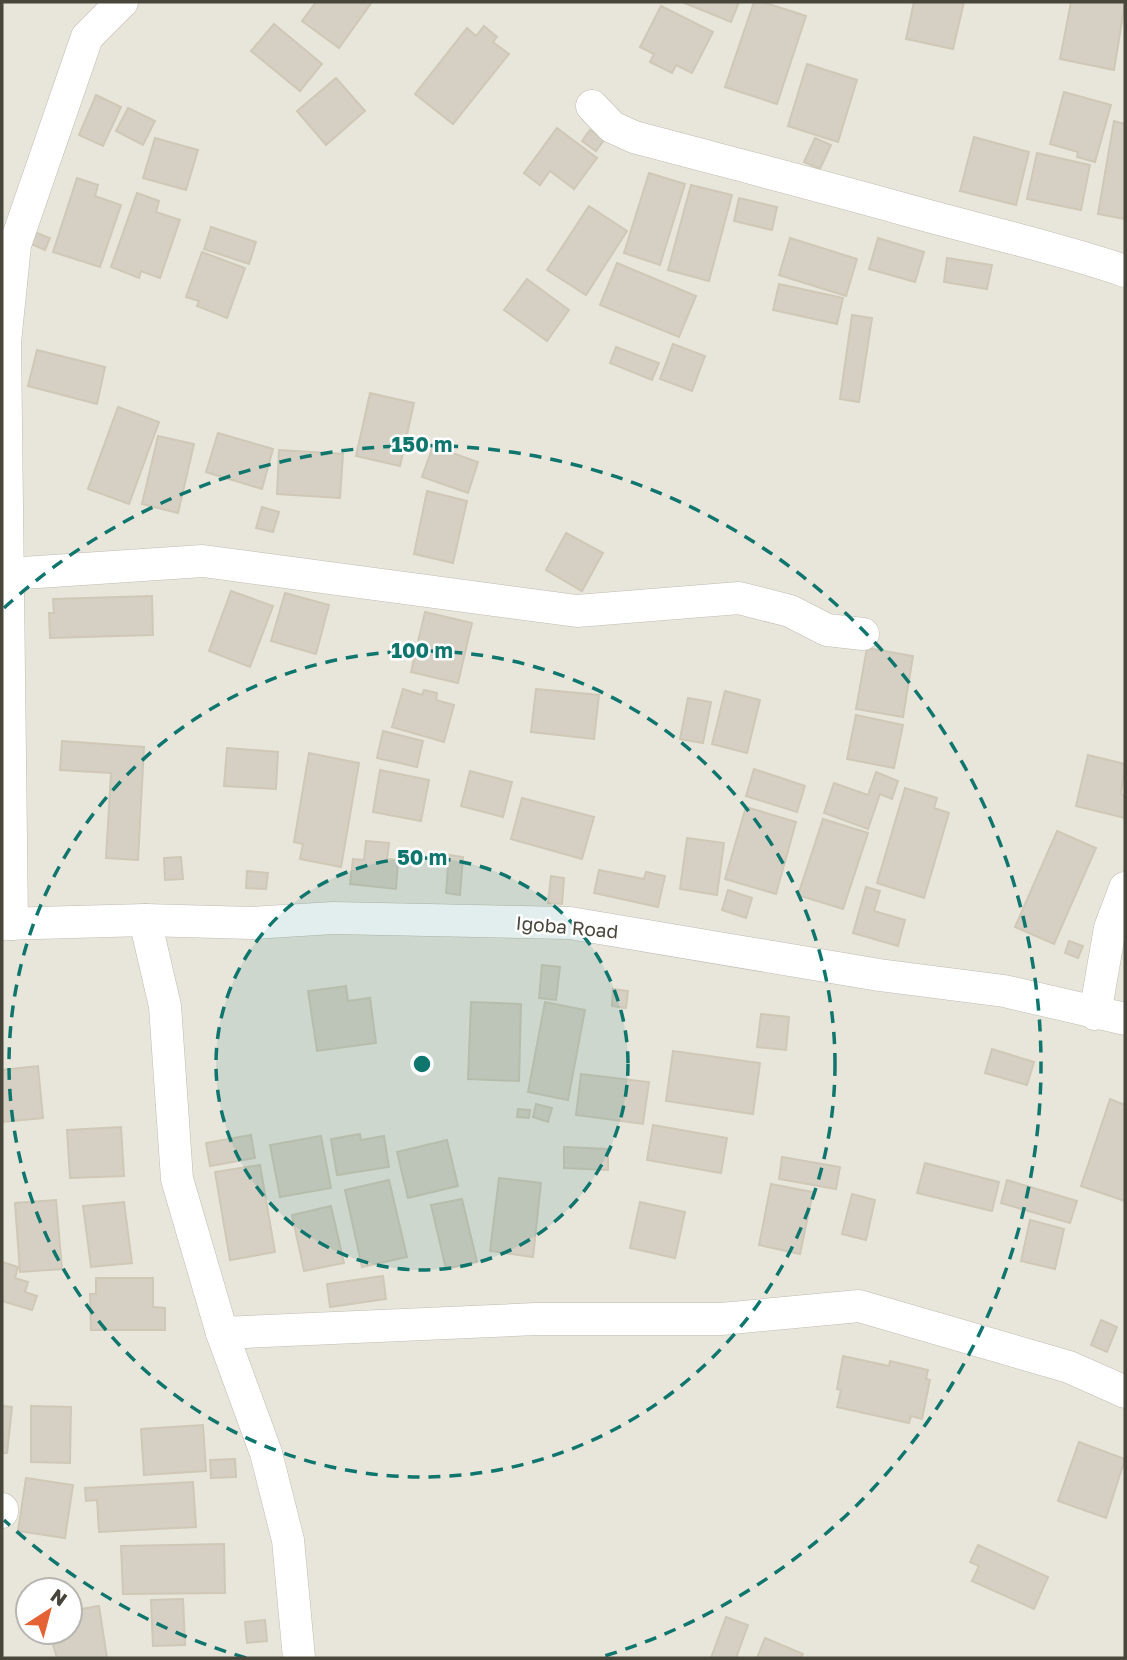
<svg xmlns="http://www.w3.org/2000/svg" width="1127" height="1660" font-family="'Golos Text',sans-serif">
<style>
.residential{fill:#e8e5db;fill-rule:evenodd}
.building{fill:#d5d0c3;stroke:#cfc8b7;stroke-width:2}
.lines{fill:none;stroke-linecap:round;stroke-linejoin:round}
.minor-casing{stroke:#bfbcb0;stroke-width:33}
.minor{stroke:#fff;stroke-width:32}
.ring{fill:none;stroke:#0f766e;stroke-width:3.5;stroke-dasharray:12 9}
.labels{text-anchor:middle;stroke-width:5;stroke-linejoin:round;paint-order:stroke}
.street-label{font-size:19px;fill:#48453a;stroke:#fff}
.centre{fill:#0f766e;stroke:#fff;stroke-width:3.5}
.ring-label{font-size:21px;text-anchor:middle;font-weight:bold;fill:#0f766e;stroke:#fff;stroke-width:5;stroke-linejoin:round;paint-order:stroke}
</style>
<rect width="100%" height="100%" fill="#f5f3ec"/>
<!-- residential -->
<path class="residential" d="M2,2H1125V1658H2ZM28,1590H70V1632H28Z"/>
<!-- building -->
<g class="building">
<path d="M316,2H372L339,48L302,21Z"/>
<path d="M682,2H739L731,22Z"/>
<path d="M754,2H763L806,16L777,104L725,87Z"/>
<path d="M914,2H964L953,49L906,39Z"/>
<path d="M1071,2H1125L1114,70L1060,59Z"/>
<path d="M661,6L713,32L692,73L676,65L672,73L650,62L654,54L640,47Z"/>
<path d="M274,24L322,64L300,91L251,51Z"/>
<path d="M484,26L497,37L493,42L509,54L453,124L415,94L467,28L476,36Z"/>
<path d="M807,64L857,80L838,142L788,126Z"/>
<path d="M336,78L365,111L326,145L297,111Z"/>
<path d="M1064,92L1111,105L1095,162L1077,157L1078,152L1050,144Z"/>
<path d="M96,95L121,107L103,146L79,135Z"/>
<path d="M128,108L155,121L143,145L116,131Z"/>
<path d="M1114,121L1125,124V219L1098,214Z"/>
<path d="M557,128L597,158L574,189L550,171L540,185L524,173Z"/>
<path d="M590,130L604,140L596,151L582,141Z"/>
<path d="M974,137L1029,152L1016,205L960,191Z"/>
<path d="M155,138L198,150L186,190L143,178Z"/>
<path d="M815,138L831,145L820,169L804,162Z"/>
<path d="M1037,153L1090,165L1081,210L1027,199Z"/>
<path d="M649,173L685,184L660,265L624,253Z"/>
<path d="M77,178L98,185L95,196L121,205L100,267L53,252Z"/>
<path d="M691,185L732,195L709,281L668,270Z"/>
<path d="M137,193L159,201L156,212L180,220L160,278L141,271L139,278L111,267Z"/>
<path d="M739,198L777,207L772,230L734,221Z"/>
<path d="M589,206L627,231L586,295L547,270Z"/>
<path d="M211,227L256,242L249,264L204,249Z"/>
<path d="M34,232L50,238L45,250L29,243Z"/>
<path d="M790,238L857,259L846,296L779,275Z"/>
<path d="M878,238L924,252L915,282L869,269Z"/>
<path d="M202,252L245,268L227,318L197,306L199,301L186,297Z"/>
<path d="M947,258L992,265L987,289L944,282Z"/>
<path d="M617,263L696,296L679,337L600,305Z"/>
<path d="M527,279L569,310L547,341L504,310Z"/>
<path d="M779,284L843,298L837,324L773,310Z"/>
<path d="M852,315L872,318L859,402L840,399Z"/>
<path d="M673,344L705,356L692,391L660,379Z"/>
<path d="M616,347L659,363L652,380L610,363Z"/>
<path d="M37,350L105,367L97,404L28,386Z"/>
<path d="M370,393L414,403L400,466L356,456Z"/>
<path d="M118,407L159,422L129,504L88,489Z"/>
<path d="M218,433L273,449L262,489L206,472Z"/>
<path d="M158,436L194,444L178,513L142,504Z"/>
<path d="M433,446L478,462L468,493L422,477Z"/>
<path d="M279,450L343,454L340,498L277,494Z"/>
<path d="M427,491L467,501L453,563L414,554Z"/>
<path d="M262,507L279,512L273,532L256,528Z"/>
<path d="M566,533L603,553L582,591L546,570Z"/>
<path d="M231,591L273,606L250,667L209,651Z"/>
<path d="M285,593L329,605L316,654L271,641Z"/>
<path d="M152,596L153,635L50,638L49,613H54L53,599Z"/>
<path d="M425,612L472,623L458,683L411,672Z"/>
<path d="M867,648L913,656L903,717L856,709Z"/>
<path d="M403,689L422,695L424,690L437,693L436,700L454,705L444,742L392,727Z"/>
<path d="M536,689L599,695L594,739L531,732Z"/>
<path d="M725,691L760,700L747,753L712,744Z"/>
<path d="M688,698L711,702L703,743L680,739Z"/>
<path d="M856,715L903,725L894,768L847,759Z"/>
<path d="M383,731L423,741L417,767L377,758Z"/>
<path d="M62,741L144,747L138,860L106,858L111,773L60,770Z"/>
<path d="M227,748L278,752L276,789L224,786Z"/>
<path d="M309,753L359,763L341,867L300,859L303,844L294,842Z"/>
<path d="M1088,755L1125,764L1121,794L1125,796V818L1076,806Z"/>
<path d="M754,769L805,786L797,812L746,796Z"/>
<path d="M380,770L429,780L421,821L373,812Z"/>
<path d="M470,771L512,782L503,817L461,806Z"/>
<path d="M876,772L898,781L892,799L880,794L868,829L824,813L834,783L868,795Z"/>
<path d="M905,788L937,798L934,808L949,813L924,898L877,883Z"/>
<path d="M522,798L594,817L582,859L511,839Z"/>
<path d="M746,807L796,822L776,894L725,879Z"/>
<path d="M823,819L868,833L843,909L798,895Z"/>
<path d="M1057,831L1096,848L1054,944L1015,927Z"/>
<path d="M687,838L724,843L717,895L680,889Z"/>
<path d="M366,841L389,843L387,859L398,860L396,889L350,884L353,859L364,860Z"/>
<path d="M449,855L463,857L460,895L446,893Z"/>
<path d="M181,857L183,879L165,880L164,858Z"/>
<path d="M599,870L644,879L646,872L665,876L658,907L594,893Z"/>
<path d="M247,871L268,873L266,889L246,888Z"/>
<path d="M551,876L564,878L562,904L548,903Z"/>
<path d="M866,887L880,891L874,911L905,920L898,946L853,933Z"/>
<path d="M728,890L752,898L746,918L722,910Z"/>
<path d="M1069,941L1083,946L1078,958L1065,953Z"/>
<path d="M542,965L560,967L556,1000L539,998Z"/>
<path d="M346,986L348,1001L370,998L376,1043L317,1051L308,991Z"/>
<path d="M613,989L628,991L626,1008L612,1006Z"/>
<path d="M471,1002L521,1004L519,1081L468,1079Z"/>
<path d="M545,1002L585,1010L568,1100L528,1092Z"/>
<path d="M761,1014L789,1017L786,1050L757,1047Z"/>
<path d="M992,1049L1034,1062L1027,1085L985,1073Z"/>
<path d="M673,1051L760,1063L753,1114L666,1101Z"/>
<path d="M38,1066L43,1118L2,1122V1070Z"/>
<path d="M581,1074L649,1082L643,1124L576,1115Z"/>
<path d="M1110,1099L1125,1105V1201L1081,1186Z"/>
<path d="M536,1104L552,1108L548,1122L533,1117Z"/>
<path d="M518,1109L530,1110L529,1118L517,1117Z"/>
<path d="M653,1125L727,1138L721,1173L647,1160Z"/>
<path d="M121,1127L124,1176L70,1178L67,1130Z"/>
<path d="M360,1134L361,1140L384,1136L389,1167L337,1175L331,1139Z"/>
<path d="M251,1135L255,1158L210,1166L206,1143Z"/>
<path d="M321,1136L331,1188L280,1197L270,1145Z"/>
<path d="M447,1140L458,1186L408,1198L397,1152Z"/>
<path d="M564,1147L608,1149V1170L564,1168Z"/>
<path d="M782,1157L840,1167L836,1189L779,1179Z"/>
<path d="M925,1163L999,1182L992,1211L917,1193Z"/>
<path d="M260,1165L275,1252L230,1260L215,1172Z"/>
<path d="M499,1178L541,1183L533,1257L490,1251Z"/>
<path d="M389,1180L407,1257L362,1267L345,1190Z"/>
<path d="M1007,1180L1077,1201L1070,1223L1001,1203Z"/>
<path d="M771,1184L813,1192L800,1254L759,1245Z"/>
<path d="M852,1194L875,1200L866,1240L842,1234Z"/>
<path d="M462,1199L477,1262L446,1269L431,1205Z"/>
<path d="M56,1200L62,1269L20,1272L15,1203Z"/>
<path d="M124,1202L132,1263L91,1267L83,1206Z"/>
<path d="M640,1202L685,1212L675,1258L630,1248Z"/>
<path d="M331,1206L344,1263L304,1271L292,1215Z"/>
<path d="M1030,1220L1064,1229L1055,1269L1021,1261Z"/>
<path d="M2,1262L18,1267L15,1278L28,1282L25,1292L37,1296L32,1310L2,1301Z"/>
<path d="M383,1276L386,1299L330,1307L327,1284Z"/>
<path d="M96,1278H153V1307L165,1308V1330H91L90,1294H96Z"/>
<path d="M1101,1320L1117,1327L1107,1352L1091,1345Z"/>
<path d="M843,1356L889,1366L890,1361L928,1370L926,1379L930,1380L922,1419L911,1416L909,1423L837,1407L841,1390L837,1389Z"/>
<path d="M2,1406L12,1407L7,1453H2Z"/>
<path d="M31,1406L71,1407L70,1463L31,1462Z"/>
<path d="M203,1425L206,1471L144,1475L141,1429Z"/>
<path d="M1079,1442L1125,1459L1106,1518L1058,1501Z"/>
<path d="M235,1459L236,1477L211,1478L210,1460Z"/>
<path d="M26,1478L73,1485L65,1538L18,1531Z"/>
<path d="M193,1482L196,1527L99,1532L97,1500L86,1501L85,1488Z"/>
<path d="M224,1544L225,1593L123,1594L121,1546Z"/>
<path d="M978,1545L1048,1577L1034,1609L972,1581L979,1566L970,1562Z"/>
<path d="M183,1599L185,1645L153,1646L151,1600Z"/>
<path d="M79,1600L81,1609L99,1606L107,1658H57L49,1632H70V1601Z"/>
<path d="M726,1617L748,1625L736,1658H711Z"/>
<path d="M265,1620L267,1641L247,1643L245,1622Z"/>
<path d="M765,1638L803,1654L801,1658H757Z"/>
</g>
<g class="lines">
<defs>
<g id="minor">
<path d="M592,106L612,127L634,137C724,161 814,184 903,209C977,230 1052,246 1125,271"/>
<path d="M8,574L203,561L577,611L739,598L790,611L827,630L863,634"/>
<path d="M145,920L165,1006L177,1179L222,1333L266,1453L288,1540L299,1658"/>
<path d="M2,924L145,920L252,923L333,918L570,923L879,975L1004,991L1125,1019"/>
<path d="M12,924L5,342L15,245L87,37L122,2"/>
<path d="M1095,1014L1110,928L1125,888"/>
<path d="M222,1333L536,1319H721L859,1306L1069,1367L1125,1392"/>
<path d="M2,1509V1512"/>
</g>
</defs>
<!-- minor casing -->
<use href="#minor" class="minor-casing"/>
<!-- minor -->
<use href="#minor" class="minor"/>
</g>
<!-- distance rings -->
<circle cx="422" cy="1064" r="206" fill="#0f766e" fill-opacity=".12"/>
<g class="ring">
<circle cx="422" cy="1064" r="206"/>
<circle cx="422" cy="1064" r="413"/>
<path d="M246 1658A619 619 0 0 1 4 1520M4 608A619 619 0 1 1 598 1658"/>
</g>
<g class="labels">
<!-- street labels -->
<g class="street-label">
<text transform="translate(567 927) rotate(5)" y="7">Igoba Road</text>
</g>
</g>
<circle cx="422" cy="1064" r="10" class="centre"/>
<g class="ring-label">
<text x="422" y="452">150 m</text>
<text x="422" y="658">100 m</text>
<text x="422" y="865">50 m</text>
</g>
<!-- border -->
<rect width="1127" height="1660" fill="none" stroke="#48453a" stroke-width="7"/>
<!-- north arrow -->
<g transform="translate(49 1611) rotate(36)"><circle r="33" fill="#ffffff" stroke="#b6b5b0" stroke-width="2"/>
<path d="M0-5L12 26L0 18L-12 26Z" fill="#e46234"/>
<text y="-10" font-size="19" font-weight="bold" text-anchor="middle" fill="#48453a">N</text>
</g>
</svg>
